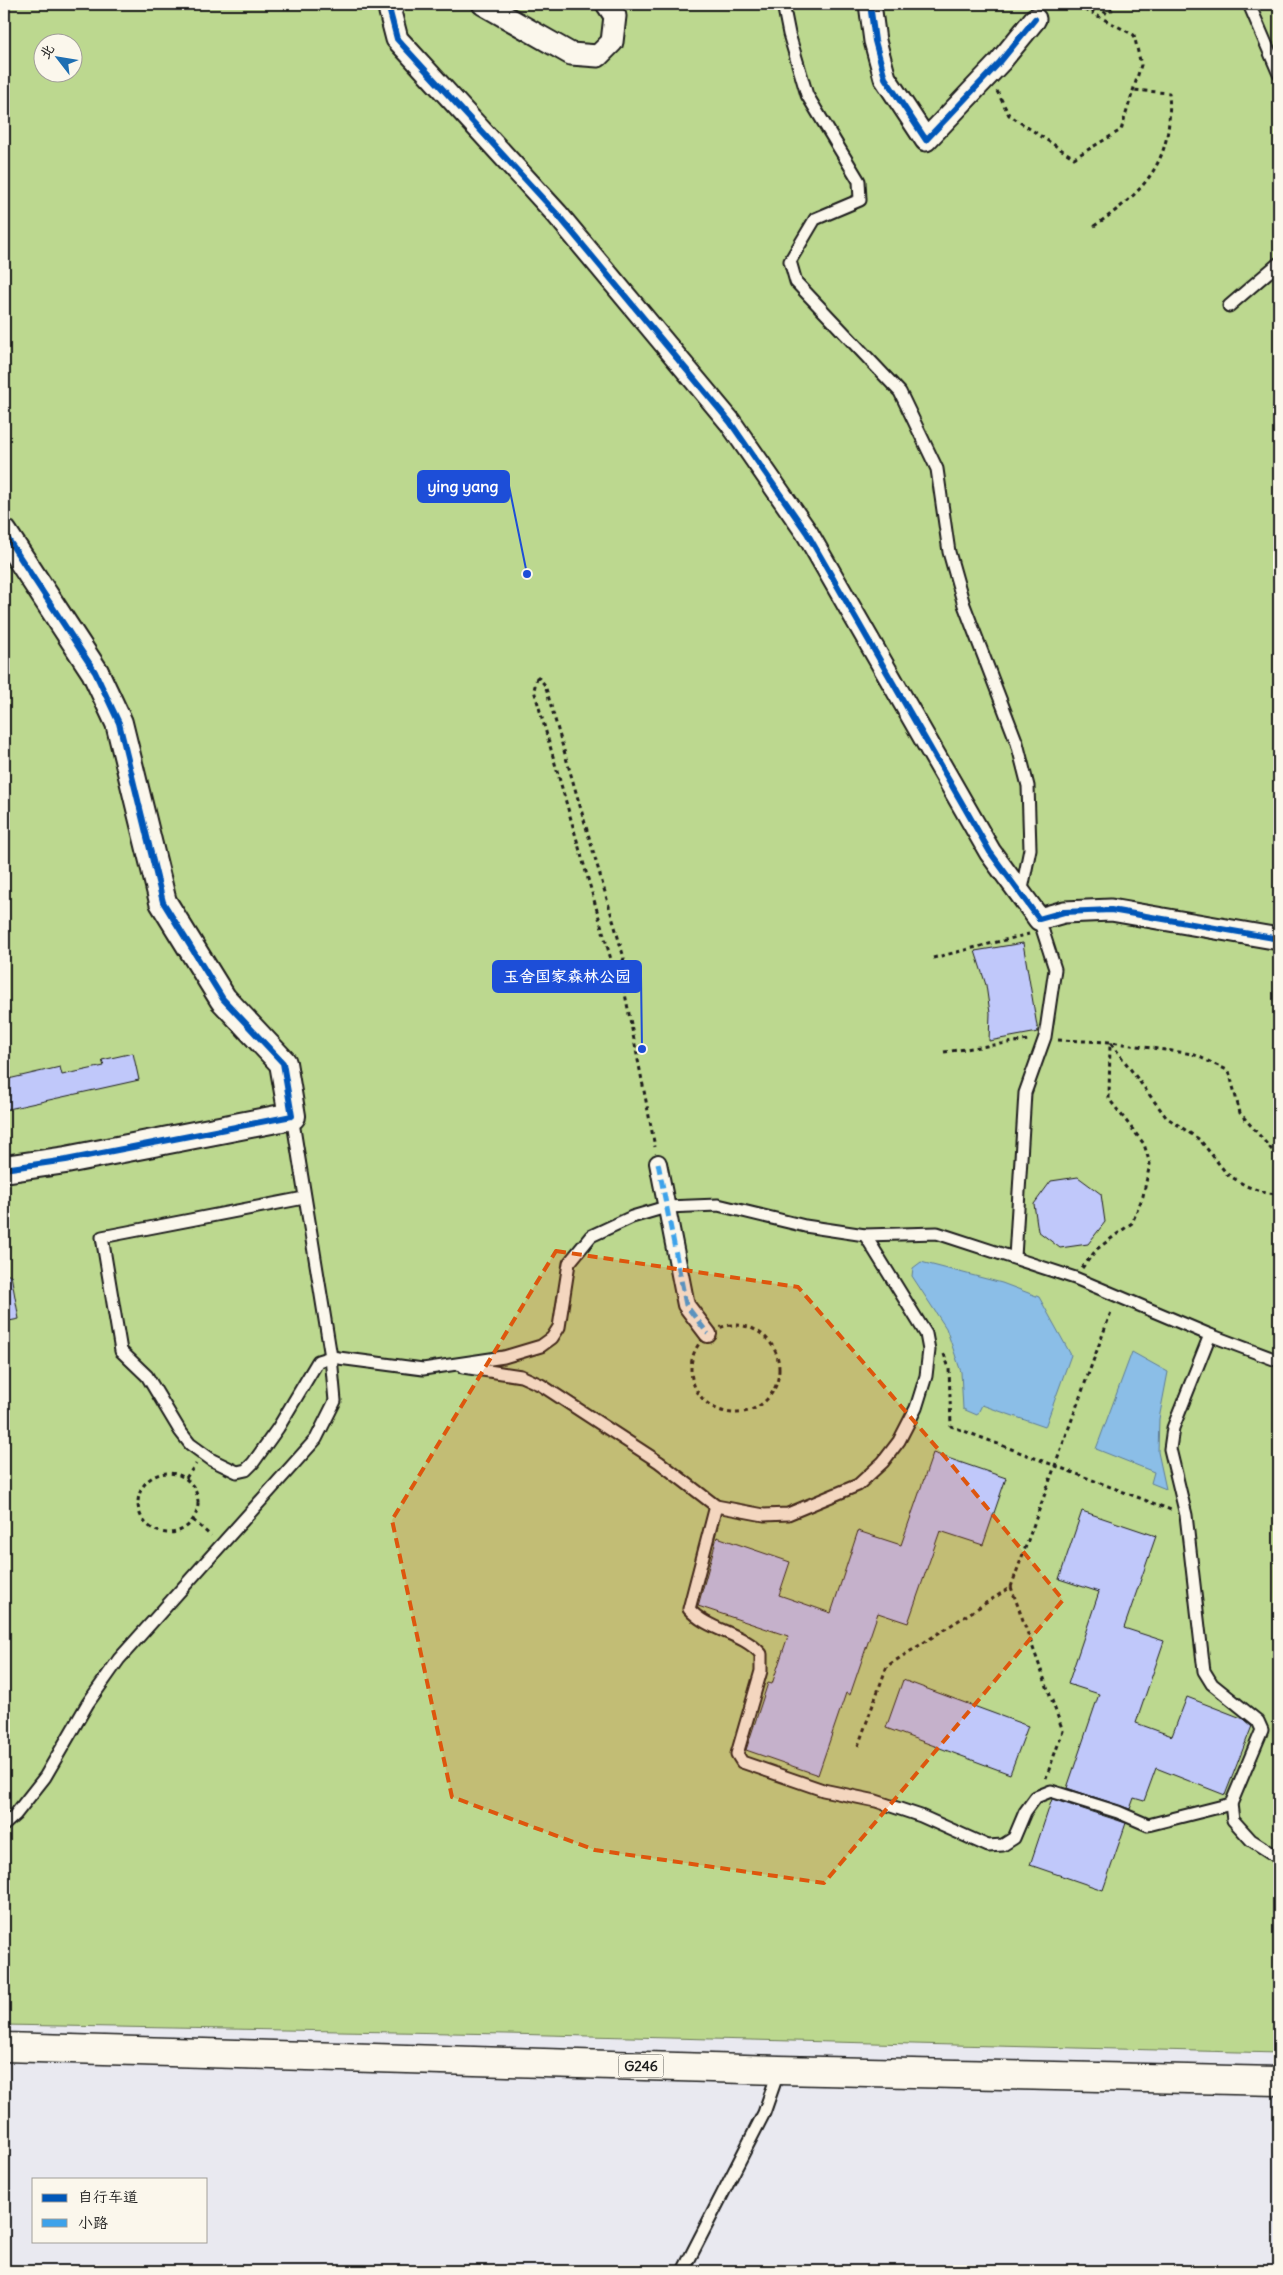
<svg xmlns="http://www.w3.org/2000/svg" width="1283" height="2275" font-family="Delius,'LXGW WenKai TC',sans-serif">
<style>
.green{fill:#bcd88f;stroke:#6c7a56;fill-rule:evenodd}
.water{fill:#8bbee7;stroke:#5f7d96}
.building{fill:#c0c8fa;stroke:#1c1c1c}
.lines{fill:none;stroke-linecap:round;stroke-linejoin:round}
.service-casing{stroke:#1c1c1c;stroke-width:15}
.pedestrian-casing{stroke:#1c1c1c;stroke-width:20}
.minor-casing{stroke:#1c1c1c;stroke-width:25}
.tertiary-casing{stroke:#1c1c1c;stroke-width:30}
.trunk-casing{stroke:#1c1c1c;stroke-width:31}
.path{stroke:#1c1c1c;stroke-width:3;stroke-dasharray:4 4;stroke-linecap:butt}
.service{stroke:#fbf7ec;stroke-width:11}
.pedestrian{stroke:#fbf7ec;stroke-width:16}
.minor{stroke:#fbf7ec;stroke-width:21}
.tertiary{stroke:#fbf7ec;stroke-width:26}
.trunk{stroke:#fbf7ec;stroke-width:28}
.quiet{stroke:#3da2ea;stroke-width:5;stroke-dasharray:10 5;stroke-linecap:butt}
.cycleway-casing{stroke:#fbf7ec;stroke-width:9}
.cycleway{stroke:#0057b8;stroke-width:6}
.marked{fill:#de560d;fill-opacity:0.2;stroke:#de560d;stroke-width:4;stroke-dasharray:10 6;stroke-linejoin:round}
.labels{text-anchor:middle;stroke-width:4;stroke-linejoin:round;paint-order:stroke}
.shield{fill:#fbf7ec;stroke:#5f5e5a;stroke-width:1}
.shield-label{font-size:14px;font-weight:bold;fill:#1c1c1c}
.leader{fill:none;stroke:#1d4ed8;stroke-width:2}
.callout-dot{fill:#1d4ed8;stroke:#fbf7ec;stroke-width:2}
.callout{fill:#1d4ed8;stroke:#1d4ed8;stroke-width:2}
.callout-label{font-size:16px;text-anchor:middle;font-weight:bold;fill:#fff}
</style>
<rect width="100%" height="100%" fill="#e9e9f0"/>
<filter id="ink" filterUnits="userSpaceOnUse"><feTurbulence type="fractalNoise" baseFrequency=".02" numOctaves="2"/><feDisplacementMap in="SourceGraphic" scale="10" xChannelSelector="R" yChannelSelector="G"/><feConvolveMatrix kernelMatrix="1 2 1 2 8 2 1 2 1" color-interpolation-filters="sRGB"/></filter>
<g filter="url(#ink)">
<!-- green -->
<path class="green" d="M4,4H1279V2053L507,2034L4,2025ZM42,42H72V72H42Z"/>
<!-- water -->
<g class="water">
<path d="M921,1262L1002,1283L1039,1297L1071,1355L1045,1427L982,1405L977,1415L963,1409L961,1372L946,1328L912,1276L913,1268Z"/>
<path d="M1132,1352L1168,1372L1159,1419L1158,1452L1166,1489L1151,1483L1154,1472L1096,1449Z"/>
</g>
<!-- building -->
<g class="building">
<path d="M1023,943L1038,1032L989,1041L990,1013L986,985L975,951Z"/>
<path d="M133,1053L139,1080L4,1110V1080L60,1067L62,1075L104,1066L102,1060Z"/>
<path d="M1078,1177L1101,1194L1105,1222L1088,1244L1060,1248L1038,1231L1034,1204L1051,1181Z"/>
<path d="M4,1275H11L19,1319L4,1322Z"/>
<path d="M933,1453L1006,1478L983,1545L940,1531L908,1623L878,1613L850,1695L846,1693L818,1775L746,1750L768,1683L772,1684L788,1636L698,1606L717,1537L790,1562L779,1595L831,1613L858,1531L901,1545Z"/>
<path d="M1082,1511L1156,1536L1124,1628L1164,1641L1136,1723L1172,1736L1187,1697L1244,1719L1252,1726L1225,1795L1156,1768L1144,1801L1134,1798L1130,1809L1067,1788L1099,1694L1068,1684L1099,1592L1059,1579Z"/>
<path d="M903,1680L1028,1726L1010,1774L886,1728Z"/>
<path d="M1052,1799L1126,1823L1103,1890L1030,1865Z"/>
</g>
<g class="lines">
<defs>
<g id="service">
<path d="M783,4L789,34L807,95L859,181L860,200L815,219L790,261L796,282L900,392L937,469L949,552L964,605L1017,743L1028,786L1030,849L1021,894"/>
<path d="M1249,4L1279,74"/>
<path d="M1229,306L1279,263"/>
<path d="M304,1198L102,1237L121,1351L147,1376L180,1431L190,1444L212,1460L237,1472L246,1470L253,1463L278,1428L318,1361L331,1357L423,1369L504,1357L541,1346L552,1338L559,1327L569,1263L591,1236L632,1217L666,1207L718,1205L805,1226L865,1235L937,1233L1075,1278L1210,1335L1279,1361"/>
<path d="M1015,1257L1025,1093L1045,1037L1055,969L1039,919"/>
<path d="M1210,1335L1173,1428L1170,1449L1186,1515L1204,1671L1212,1684L1258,1721L1262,1730L1231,1804L1233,1820L1251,1840L1279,1858"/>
<path d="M463,1367L521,1376L541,1385L659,1462L716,1506L764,1515L788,1514L858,1485L883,1462L899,1441L916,1408L926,1376L929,1350L926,1334L865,1235"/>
<path d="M716,1506L689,1609C708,1631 742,1632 761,1654V1671L737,1754L742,1762L823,1790L876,1801L921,1816L988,1846L1003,1845L1014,1838L1025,1812L1036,1797L1051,1791L1118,1812L1148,1825L1231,1804"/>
<path d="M4,1825L15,1815L45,1777L88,1703L119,1659L316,1439L335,1401L331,1357L292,1116"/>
<path d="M683,2271L764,2113L779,2070"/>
</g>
<path id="pedestrian" d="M658,1163L686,1305L708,1334"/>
<g id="minor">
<path d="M394,4L390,12L397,39L557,214L730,422L807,533L990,852L1039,919L1064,912L1111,910L1279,939"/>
<path d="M483,4L571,54L598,56L612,42L615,16L607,4"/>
<path d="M870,4L875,41L885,78L926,140L1000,62L1035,19"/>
</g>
<path id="tertiary" d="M4,533L95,672L119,723L163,902L223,999L283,1063L292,1116L66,1160L4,1169"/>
<path id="trunk" d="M4,2047L779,2070L1279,2081"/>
</defs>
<!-- service casing -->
<use href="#service" class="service-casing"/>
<!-- pedestrian casing -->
<use href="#pedestrian" class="pedestrian-casing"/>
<!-- minor casing -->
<use href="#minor" class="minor-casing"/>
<!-- tertiary casing -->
<use href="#tertiary" class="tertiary-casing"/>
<!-- trunk casing -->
<use href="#trunk" class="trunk-casing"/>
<!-- path -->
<g class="path">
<path d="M1070,4L1092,13L1095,7L1108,14L1117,4"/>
<path d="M997,91L1009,115L1074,158L1121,130L1141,65L1134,35L1092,13"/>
<path d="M1094,226C1146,191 1174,160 1169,93L1133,90"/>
<path d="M537,676L545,685L624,958L620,968L655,1147"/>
<path d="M537,677L534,690L612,963L620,968"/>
<path d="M933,958L1029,934"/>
<path d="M1058,1040L1110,1042L1193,1054L1229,1071L1240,1113L1279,1158"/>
<path d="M1111,1043L1166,1117L1200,1140L1227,1174L1246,1186L1266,1193L1279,1194"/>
<path d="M944,1052L1029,1040"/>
<path d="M1082,1268L1097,1249L1132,1223L1143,1196L1150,1164L1144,1144L1109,1099L1110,1042"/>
<circle cx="735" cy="1369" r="44"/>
<path d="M944,1354L949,1368L951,1426L1171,1510"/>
<circle cx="168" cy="1503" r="30"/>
<path d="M186,1478L196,1464"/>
<path d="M193,1520L211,1536"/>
<path d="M1011,1587L1063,1731L1046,1778"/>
<path d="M858,1746L887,1666L1011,1587L1112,1309"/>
</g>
<!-- service -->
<use href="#service" class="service"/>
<!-- pedestrian -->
<use href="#pedestrian" class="pedestrian"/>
<!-- minor -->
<use href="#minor" class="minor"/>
<!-- tertiary -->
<use href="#tertiary" class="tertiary"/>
<!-- trunk -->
<use href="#trunk" class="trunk"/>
<!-- quiet -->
<path class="quiet" d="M658,1163L686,1305L708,1334"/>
<defs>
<g id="cycleway">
<path d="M394,4L390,12L397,39L557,214L730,422L807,533L990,852L1039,919L1064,912L1111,910L1279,939"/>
<path d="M870,4L875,41L885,78L926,140L1000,62L1035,19"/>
<path d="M4,533L95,672L119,723L163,902L223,999L283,1063L292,1116L66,1160L4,1169"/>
</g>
</defs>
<!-- cycleway casing -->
<use href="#cycleway" class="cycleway-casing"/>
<!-- cycleway -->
<use href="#cycleway" class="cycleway"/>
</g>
</g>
<!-- marked area -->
<path class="marked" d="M556,1251L798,1287L951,1464L1063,1600L824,1883L595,1850L452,1797L392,1520Z"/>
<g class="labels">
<!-- shield labels -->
<rect class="shield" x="618.5" y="2054.5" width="45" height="23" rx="4"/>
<g class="shield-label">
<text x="641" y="2071">G246</text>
</g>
</g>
<!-- callouts -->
<path class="leader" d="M527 574L509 486M642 1049L641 976"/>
<g class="callout-dot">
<circle cx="527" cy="574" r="5"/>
<circle cx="642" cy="1049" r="5"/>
</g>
<g class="callout">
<rect x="418" y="471" width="91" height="31" rx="5"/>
<rect x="493" y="961" width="148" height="31" rx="5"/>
</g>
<g class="callout-label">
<text x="463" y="492">ying yang</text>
<text x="567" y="982">玉舍国家森林公园</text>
</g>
<!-- margin -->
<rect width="1283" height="2275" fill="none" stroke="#fbf7ec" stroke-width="20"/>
<rect x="10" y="10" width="1263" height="2255" fill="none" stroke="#1c1c1c" stroke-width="2" filter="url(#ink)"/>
<!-- legend -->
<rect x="32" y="2178" width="175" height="65" fill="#fbf7ec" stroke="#a29f99"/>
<rect x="42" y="2194" width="25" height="8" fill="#0057b8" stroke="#a29f99"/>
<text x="78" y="2202" font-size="15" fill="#1c1c1c">自行车道</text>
<rect x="42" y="2219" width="25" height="8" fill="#3da2ea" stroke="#a29f99"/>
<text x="78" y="2228" font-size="15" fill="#1c1c1c">小路</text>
<!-- north arrow -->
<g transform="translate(58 58) rotate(301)"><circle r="24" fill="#fbf7ec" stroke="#a29f99"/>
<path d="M0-4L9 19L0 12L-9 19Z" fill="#1f6fb2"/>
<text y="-8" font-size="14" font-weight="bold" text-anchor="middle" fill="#1c1c1c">北</text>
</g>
</svg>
